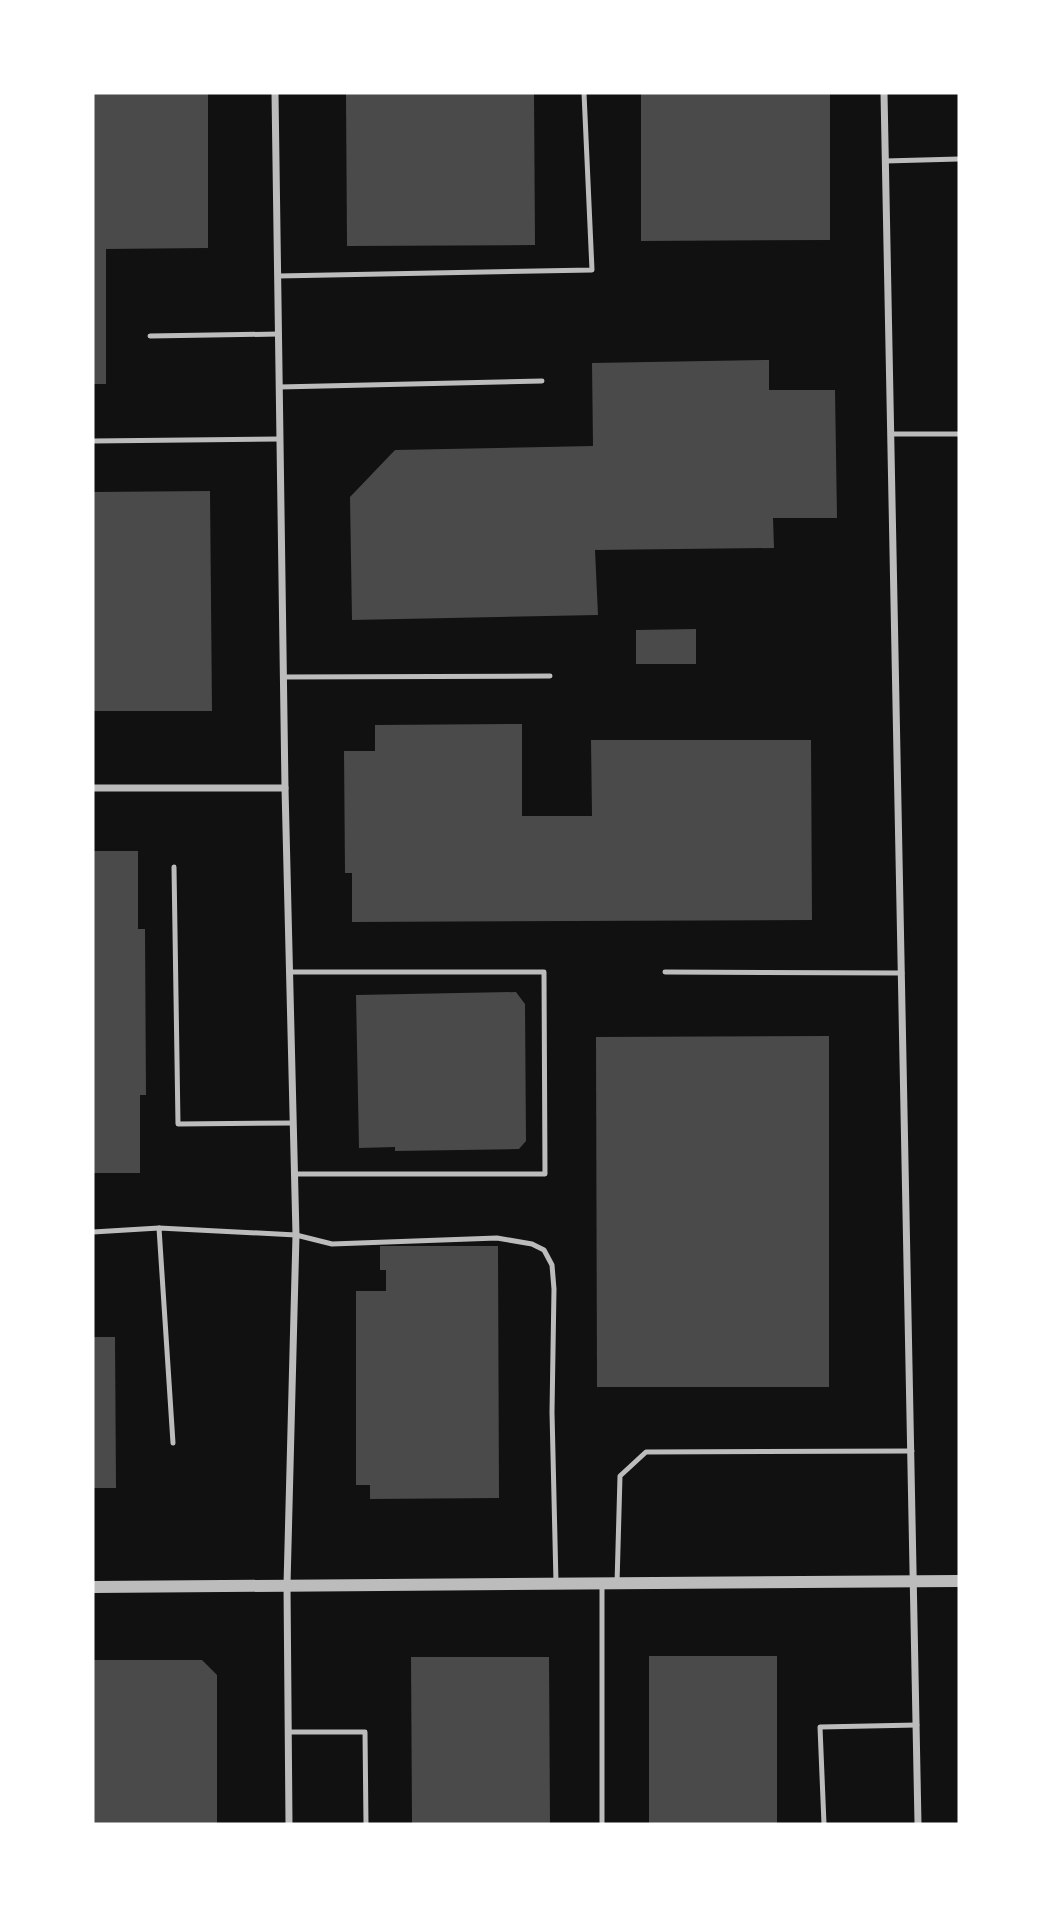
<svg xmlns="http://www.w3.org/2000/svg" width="1052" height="1917" font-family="'Varela Round',sans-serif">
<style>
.building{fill:#4a4a4a}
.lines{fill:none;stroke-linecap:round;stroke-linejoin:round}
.service{stroke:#bcbcbc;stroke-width:5}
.minor{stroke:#bcbcbc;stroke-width:7}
.tertiary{stroke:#bcbcbc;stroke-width:12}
</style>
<rect width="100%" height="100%" fill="#111"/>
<!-- building -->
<g class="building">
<path d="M93,93H208V248L106,249V384H93Z"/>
<path d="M346,93H534L535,245L347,246Z"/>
<path d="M641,93H830V240L641,241Z"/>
<path d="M769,360V390H835L837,518H773L774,548L595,550L598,615L352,620L350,497L395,450L593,446L592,363Z"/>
<path d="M210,491L212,711H93V492Z"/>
<path d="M696,629V664H636V630Z"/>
<path d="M522,724V816H592L591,740H811L812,920L352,922V873H345L344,751H375V725Z"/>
<path d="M93,851H138V929H145L146,1095H140V1173H93Z"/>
<path d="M516,992L525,1004L526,1141L519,1149L395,1151V1147L359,1148L356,995Z"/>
<path d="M829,1036V1387H597L596,1037Z"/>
<path d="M380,1246H498L499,1498L370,1499V1485H356V1291H386V1270H380Z"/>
<path d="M93,1337H115L116,1488H93Z"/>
<rect x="649" y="1656" width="128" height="168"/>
<path d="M411,1657H549L550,1824H412Z"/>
<path d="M93,1660H202L217,1675V1824H93Z"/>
</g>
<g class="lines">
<!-- service -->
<g class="service">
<path d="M885,161L959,159"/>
<path d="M278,276L592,270L584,93"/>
<path d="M150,336L279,334"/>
<path d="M279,387L542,381"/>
<path d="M891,434H959"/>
<path d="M93,441L280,439"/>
<path d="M283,677L550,676"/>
<path d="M174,867L178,1124L293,1123"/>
<path d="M289,972H544L545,1174H295"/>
<path d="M665,972L902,973"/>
<path d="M93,1232L159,1228"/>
<path d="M173,1443L159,1228L296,1235L332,1244L497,1238L532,1244L544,1250L552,1265L554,1289L552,1412L556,1583"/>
<path d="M602,1584V1824"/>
<path d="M617,1584L620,1476L646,1452L912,1451"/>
<path d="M289,1732H365L366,1824"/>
<path d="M824,1824L820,1727L917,1725"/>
</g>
<!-- minor -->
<g class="minor">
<path d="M275,93L285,788L296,1235L287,1585L289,1824"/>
<path d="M884,93L918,1824"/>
<path d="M93,788H285"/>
</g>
<!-- tertiary -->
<path class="tertiary" d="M93,1587L959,1581"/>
</g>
<!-- border -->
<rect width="1052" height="1917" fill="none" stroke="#ffffff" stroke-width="189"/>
</svg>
